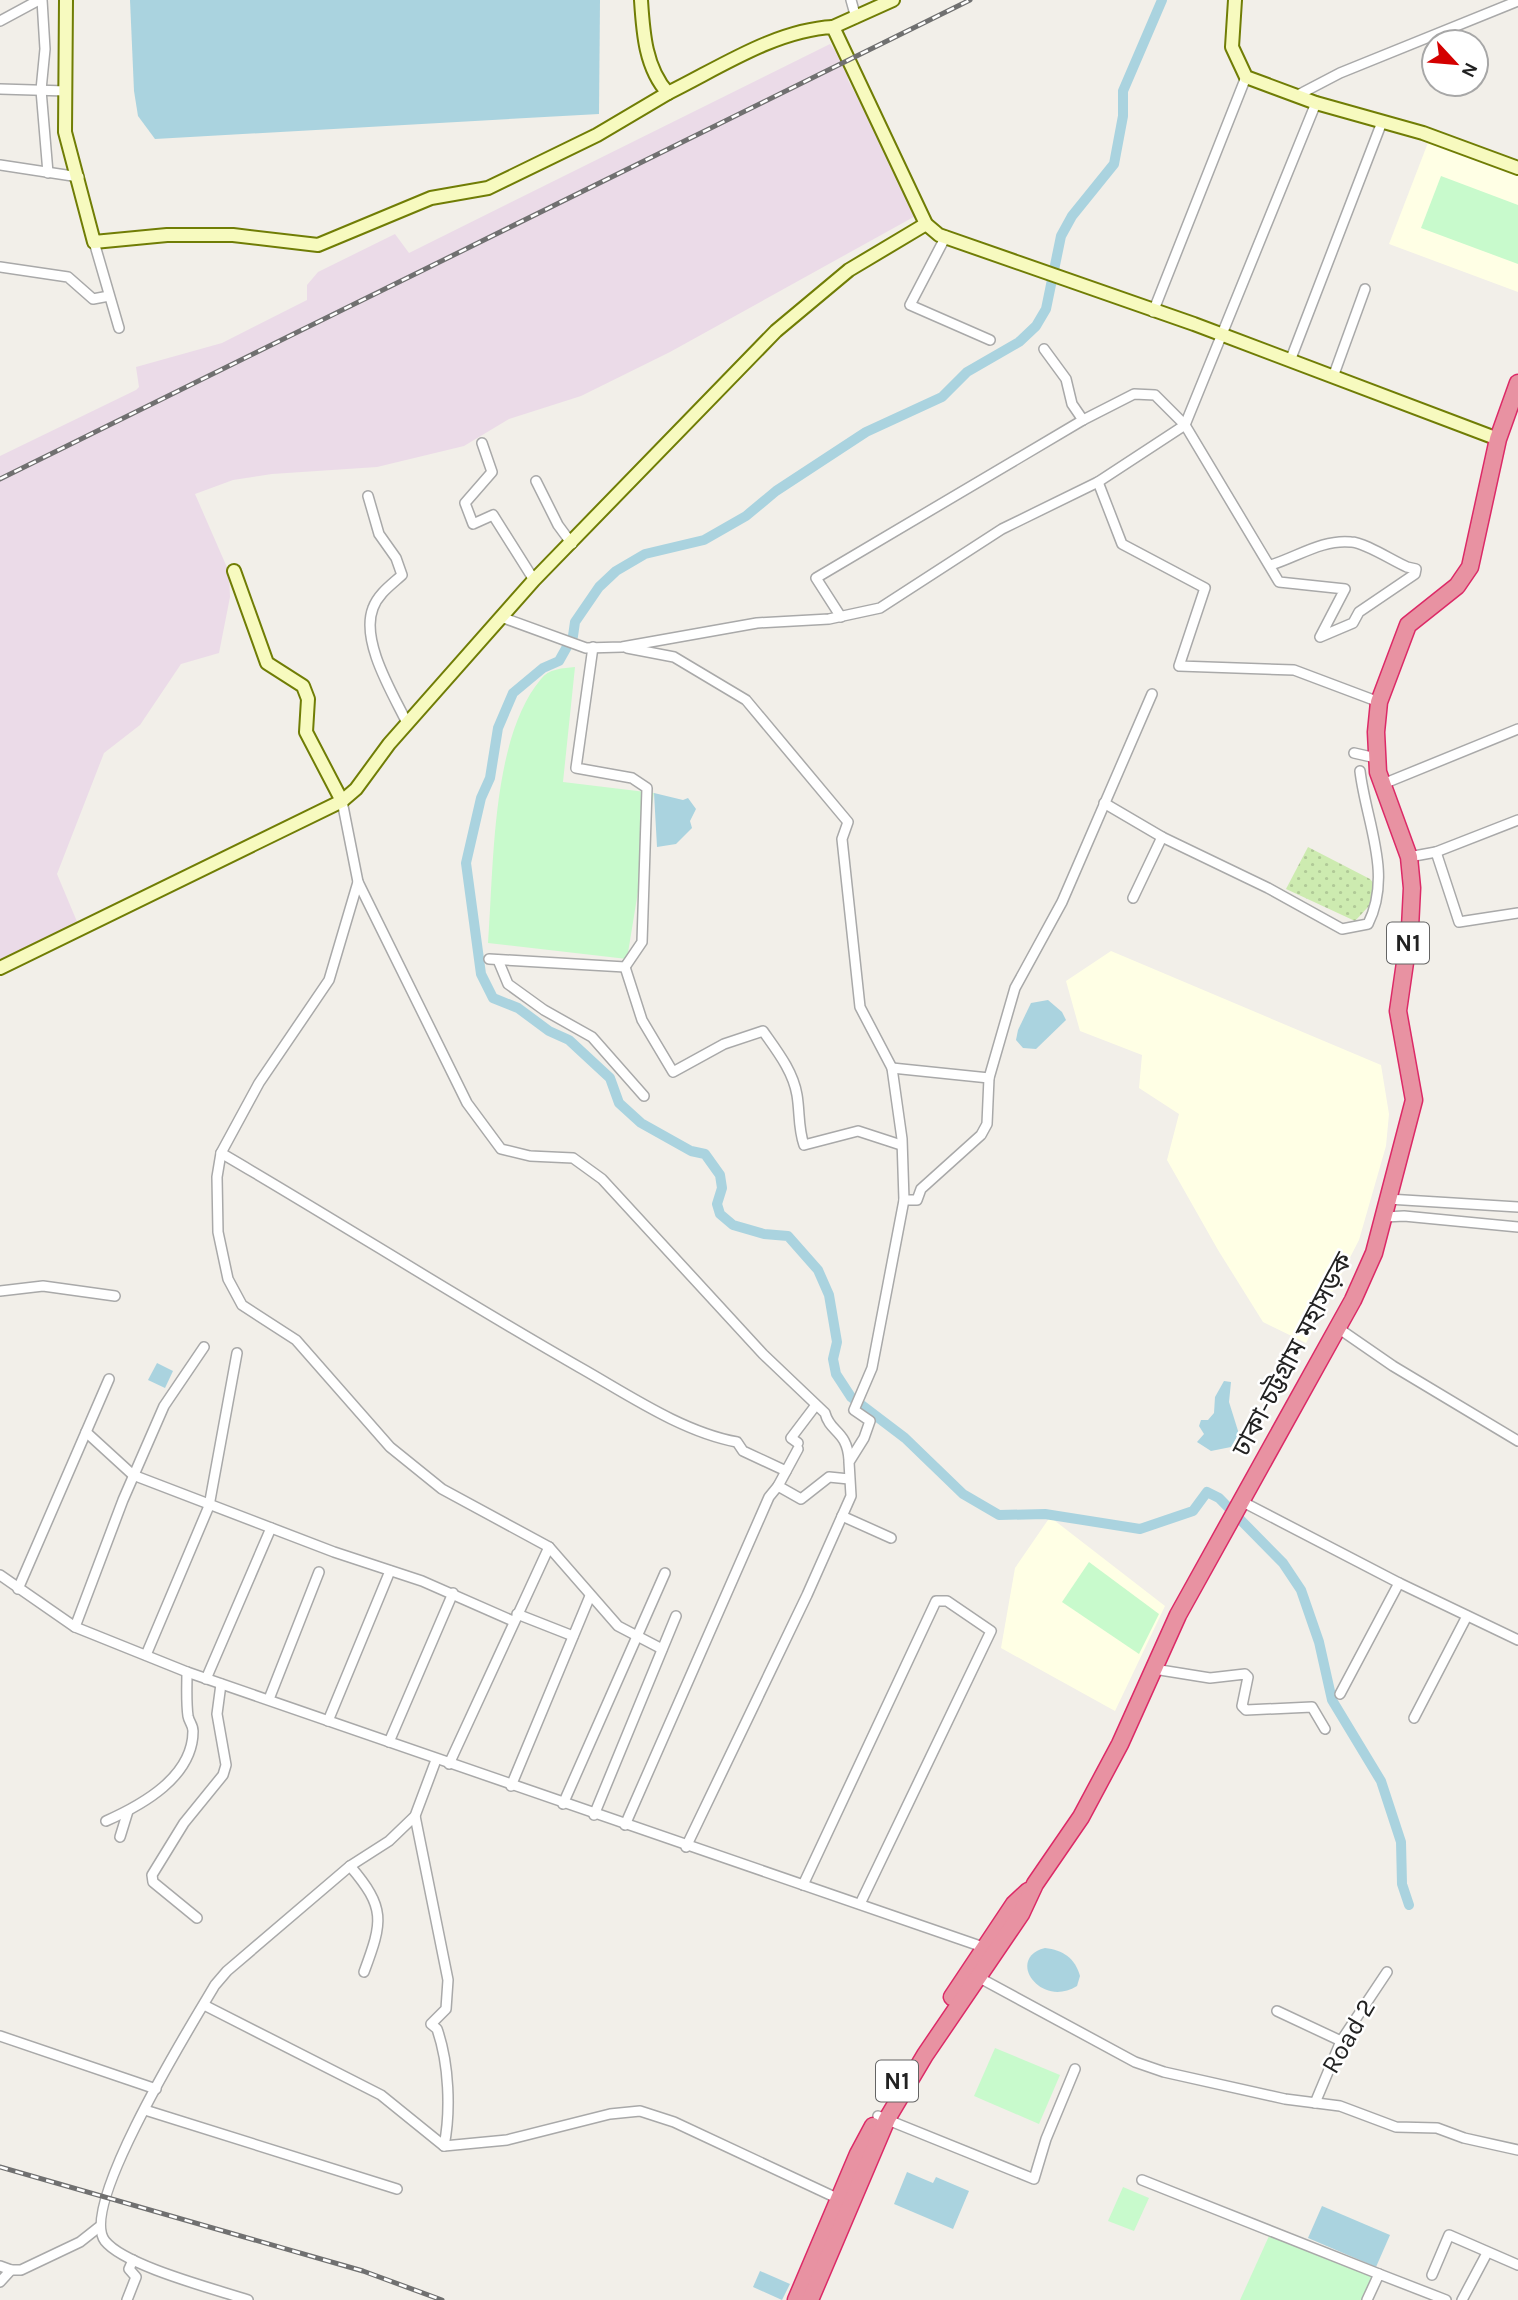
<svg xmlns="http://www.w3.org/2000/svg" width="1518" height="2300" font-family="Karla,'Noto Sans Bengali',sans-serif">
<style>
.education{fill:#ffffe5}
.railway{fill:#ebdbe8}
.park{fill:#c8facc}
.garden{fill:url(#garden-dots)}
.water{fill:#aad3df}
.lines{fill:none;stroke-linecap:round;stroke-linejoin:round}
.canal{stroke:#aad3df;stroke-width:10}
.street-casing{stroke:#a9a9a9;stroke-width:12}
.secondary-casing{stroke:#707d05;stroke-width:16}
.highway-casing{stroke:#dc2a67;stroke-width:19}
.street{stroke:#fff;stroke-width:9}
.secondary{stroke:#f7fabf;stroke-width:12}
.highway{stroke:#e892a2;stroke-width:16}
.rail-casing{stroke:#707070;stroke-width:5}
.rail{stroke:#fff;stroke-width:2.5;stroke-dasharray:8;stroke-linecap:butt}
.labels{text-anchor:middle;stroke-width:5;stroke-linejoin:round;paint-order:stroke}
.shield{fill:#fff;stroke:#646464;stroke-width:2}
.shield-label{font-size:24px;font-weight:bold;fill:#222}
.street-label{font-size:26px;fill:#222;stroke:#fff}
</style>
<defs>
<pattern id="garden-dots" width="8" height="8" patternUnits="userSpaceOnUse" patternTransform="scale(1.75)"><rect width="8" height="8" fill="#cdebb0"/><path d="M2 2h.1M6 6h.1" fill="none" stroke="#b0c997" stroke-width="1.8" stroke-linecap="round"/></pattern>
</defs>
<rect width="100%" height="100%" fill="#f2efe9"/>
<!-- education -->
<g class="education">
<path d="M1429,140L1518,174V292L1389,244Z"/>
<path d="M1111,951L1381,1065L1389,1114L1386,1146L1359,1240L1306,1343L1263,1322L1218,1250L1167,1160L1179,1114L1139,1088L1142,1055L1080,1031L1066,981Z"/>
<path d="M1050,1517L1165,1606L1115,1711L1001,1648L1015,1568Z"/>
</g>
<!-- railway -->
<path class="railway" d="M830,44L846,65L848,80L919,214L670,352L581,396L509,419L464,446L377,467L272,474L233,480L195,494L229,572L230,597L219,653L181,664L140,725L104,753L57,874L78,924L0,963V456L136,390L139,387L136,367L222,343L307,300V285L318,272L395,234L409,253Z"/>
<!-- park -->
<g class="park">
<path d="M1441,176L1518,205V264L1421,228Z"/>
<path d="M575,667L563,782L654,793L627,959L488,943C494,867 491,738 541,679C548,669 563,668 575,667Z"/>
<path d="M1089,1562L1159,1614L1139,1654L1062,1602Z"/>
<path d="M995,2048L1060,2075L1039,2124L974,2096Z"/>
<path d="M1123,2187L1149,2198L1134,2231L1108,2221Z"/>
<path d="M1269,2236L1374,2276L1364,2300H1240Z"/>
</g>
<!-- garden -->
<path class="garden" d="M1308,847L1370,879L1375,885L1369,906L1355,921L1286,889Z"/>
<!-- water -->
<g class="water">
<path d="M130,0H600L599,114L155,139L138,116L134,91Z"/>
<path d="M654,793L683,800L688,798L696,809L690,821L692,828L676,844L657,847Z"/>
<path d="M1048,1000L1062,1012L1066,1020L1036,1049L1023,1048L1016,1040L1018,1030L1031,1003Z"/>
<path d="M157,1363L173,1371L165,1388L148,1380Z"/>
<path d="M1224,1381L1231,1382L1229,1402L1239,1434L1231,1447L1211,1451L1197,1442L1204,1434L1199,1426L1201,1420H1208L1214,1413L1215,1397Z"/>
<path d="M1045,1948C1063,1950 1075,1958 1080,1976L1077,1986C1040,2009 1005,1958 1045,1948Z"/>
<path d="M907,2172L933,2183L936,2177L969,2191L953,2229L894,2204Z"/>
<path d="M1322,2206L1390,2235L1376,2267L1308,2238Z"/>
<path d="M760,2271L790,2284L782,2300L753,2287Z"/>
</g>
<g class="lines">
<!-- canal -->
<path class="canal" d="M1162,0L1123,91V116L1114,164L1072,216L1061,236L1046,309L1036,326L1019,342L967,372L942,397L866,432L776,491L746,516L704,540L645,554L616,571L599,587L575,622L573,636L559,661L543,668L513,693L498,728L490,778L481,798L466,863L481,974L493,998L518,1008L549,1031L569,1040L610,1078L619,1103L641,1123L691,1151L705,1154L720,1175L722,1188L717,1204L720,1214L733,1225L764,1234L788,1236L818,1270L829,1295L837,1342L833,1359L836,1374L851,1397L905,1438L963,1494L999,1515L1045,1514L1140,1529L1193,1511L1207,1492L1219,1498L1283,1563L1301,1590L1319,1642L1332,1700L1381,1781L1401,1842L1402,1884L1409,1905"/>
<defs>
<g id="street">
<path d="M42,0L45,49L41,90L48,173"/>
<path d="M851,0L856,18"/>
<path d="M0,21L39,0"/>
<path d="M0,89L66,91"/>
<path d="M1296,96L1340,73L1518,1"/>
<path d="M0,165L79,177"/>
<path d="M946,236L910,305L990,340"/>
<path d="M94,242L119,328"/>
<path d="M0,267L68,277L93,299L109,296"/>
<path d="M1153,312L1246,77"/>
<path d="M1044,349L1066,379L1072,404L1083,420"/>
<path d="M1290,361L1382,122"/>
<path d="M1333,377L1365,289"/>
<path d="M482,443L492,472L465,503L473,524L493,515L534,580"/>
<path d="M536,481L558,525L572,544"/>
<path d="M1098,482L1122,544L1205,588L1179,666L1294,670L1379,702"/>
<path d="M368,496L379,534L396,558L402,575C391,585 378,594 373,608C360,641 393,694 407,723"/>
<path d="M501,617L586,648L622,647L757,623L829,619L880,608L1002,529L1098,482L1185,425L1316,103"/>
<path d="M841,617L816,578L1083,420L1134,394L1155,395L1185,425L1279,582L1345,589L1320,637L1353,623L1359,612L1415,574L1416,569L1407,567C1393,561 1364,542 1351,542C1323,539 1297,557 1271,565"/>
<path d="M627,648L674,657L746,700L848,822L842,839L860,1007L892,1068L902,1139L904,1200"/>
<path d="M1354,753L1376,758"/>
<path d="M1383,784L1518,729"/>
<path d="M342,801L358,882L329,980L259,1083L221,1153L217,1177L218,1232L228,1279L242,1305L296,1340L390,1447L442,1489L549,1547L618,1626L662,1649"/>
<path d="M1104,803L1162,837"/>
<path d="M1436,852L1459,922L1518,913"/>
<path d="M1409,857L1436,852L1518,820"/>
<path d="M358,882L467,1103L501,1149L530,1156L573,1158L602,1179L763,1354L825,1413C830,1433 847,1430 849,1460"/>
<path d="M1133,898L1162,837L1268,888L1342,929L1368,924C1393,874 1366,822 1360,771"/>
<path d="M489,959L625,967L642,942L647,788L632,778L576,768L593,647"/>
<path d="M498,960L508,984L544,1010L592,1037L644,1096"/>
<path d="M625,967L642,1020L673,1072L724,1044L763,1031C777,1051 793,1071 797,1095C800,1113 798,1128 804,1145L858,1131L901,1145"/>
<path d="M892,1068L989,1078"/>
<path d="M221,1153C341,1223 458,1298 579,1367C627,1394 682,1432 737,1442L743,1451L786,1471"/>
<path d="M1388,1199L1518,1207"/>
<path d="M1385,1217L1404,1216L1518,1227"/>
<path d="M0,1291L43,1286L115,1296"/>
<path d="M1338,1328L1393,1366L1518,1441"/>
<path d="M86,1432L133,1475L334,1552L422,1581L513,1621"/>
<path d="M798,1443L791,1438L816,1405"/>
<path d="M778,1486L798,1449"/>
<path d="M1241,1501L1399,1583L1518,1640"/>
<path d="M842,1516L891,1538"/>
<path d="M0,1575L75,1627L187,1672L983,1947"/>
<path d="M18,1589L109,1379"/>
<path d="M517,1614L573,1636"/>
<path d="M75,1627L123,1500L164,1406L204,1347"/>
<path d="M146,1655L209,1506L237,1353"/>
<path d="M1154,1669L1210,1678L1245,1674L1248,1677L1242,1706L1246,1710L1312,1707L1325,1729"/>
<path d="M206,1679L271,1528"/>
<path d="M1340,1694L1399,1583"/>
<path d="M269,1699L319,1572"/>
<path d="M1414,1718L1467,1616"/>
<path d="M328,1721L390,1571"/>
<path d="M389,1742L453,1593"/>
<path d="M449,1764L549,1547"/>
<path d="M511,1786L590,1596"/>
<path d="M563,1804L665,1573"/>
<path d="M594,1815L676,1616"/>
<path d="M106,1821C142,1805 193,1777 193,1731C193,1725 189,1722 188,1716C186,1702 187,1687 187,1672"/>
<path d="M625,1825L769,1497L778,1486L801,1499L829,1477L849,1479"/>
<path d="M120,1837L128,1811"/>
<path d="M686,1847L807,1595L851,1496L849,1462L864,1438L870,1421L854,1410L872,1368L904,1200H917L921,1189L981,1135L987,1124L989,1078L1015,988L1062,902L1152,694"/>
<path d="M350,1866C386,1908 383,1921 364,1972"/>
<path d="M803,1885L936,1601H947L991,1631L860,1904"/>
<path d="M197,1918L153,1882L152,1875L184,1823L223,1775L226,1765L217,1714L221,1684"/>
<path d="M978,1977L1135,2062L1164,2072L1285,2099L1340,2106L1396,2127L1437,2128L1464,2138L1518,2150"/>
<path d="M204,2005L381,2095L444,2146C451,2111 449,2063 437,2029L431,2024L446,2009L448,1980L415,1816"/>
<path d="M1277,2011L1341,2041"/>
<path d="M0,2036L156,2089"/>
<path d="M1315,2103L1341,2041L1387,1972"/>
<path d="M145,2110L397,2189"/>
<path d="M878,2116L1034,2179L1046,2139L1075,2069"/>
<path d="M444,2146L507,2140L610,2114L640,2111L674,2122L841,2200"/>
<path d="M1142,2180L1379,2274"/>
<path d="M0,2266L11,2270L0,2282"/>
<path d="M11,2270H21L80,2242L99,2227"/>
<path d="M1432,2275L1449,2235L1518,2265"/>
<path d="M127,2300L136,2277L129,2269L133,2260"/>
<path d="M248,2300C215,2289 125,2266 105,2241C78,2207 193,2022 215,1985L227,1971L350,1866L389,1841L415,1816L436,1760"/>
<path d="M1367,2300L1379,2274L1446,2300"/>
<path d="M1462,2300L1487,2253"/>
</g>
<g id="secondary">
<path d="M66,0L65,132L94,242L167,235H233L318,245L431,198L488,188L597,135L668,93"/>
<path d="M641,0C643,31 645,68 668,93C719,68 775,30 833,27L926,224L939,235L1194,324L1498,439"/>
<path d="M1235,0L1232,47L1246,77L1316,103L1423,133L1518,168"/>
<path d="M833,27L893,0"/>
<path d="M234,571L267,663L303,686L308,699L306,732L342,801"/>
<path d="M0,968L342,801L356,789L389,744L534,580L776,331L849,270L926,224"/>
</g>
<g id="highway">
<path d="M952,1997L1014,1904L1028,1891"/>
<path d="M796,2300L858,2154L873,2126"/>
<path d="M810,2300L887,2119L925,2055L1021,1914L1035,1884L1081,1817L1120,1744L1178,1615L1353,1300L1374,1253L1414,1100L1398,1011L1410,928L1412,888L1409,857L1378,772L1376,732L1379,702L1408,625L1457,586L1470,567L1498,439L1518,383"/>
</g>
</defs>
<!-- street casing -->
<use href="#street" class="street-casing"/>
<!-- secondary casing -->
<use href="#secondary" class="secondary-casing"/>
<!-- highway casing -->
<use href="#highway" class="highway-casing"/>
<!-- street -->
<use href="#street" class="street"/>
<!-- secondary -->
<use href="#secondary" class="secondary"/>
<!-- highway -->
<use href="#highway" class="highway"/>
<defs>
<g id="rail">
<path d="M0,479L970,0"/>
<path d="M0,2167L363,2271L442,2300"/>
</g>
</defs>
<!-- rail casing -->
<use href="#rail" class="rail-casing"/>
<!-- rail -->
<use href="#rail" class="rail"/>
</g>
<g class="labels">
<!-- shield labels -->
<g class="shield">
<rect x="1387" y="922.5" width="42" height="41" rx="5"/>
<rect x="876" y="2060.5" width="42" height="41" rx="5"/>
</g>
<g class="shield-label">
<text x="1408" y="951">N1</text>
<text x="897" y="2089">N1</text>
</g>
<!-- street labels -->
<g class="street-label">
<text transform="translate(1292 1354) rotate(-62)" y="9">ঢাকা-চট্টগ্রাম মহাসড়ক</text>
<text transform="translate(1348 2036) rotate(-60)" y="9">Road 2</text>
</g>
</g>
<!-- north arrow -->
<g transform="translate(1455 63) rotate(116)"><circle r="33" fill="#ffffff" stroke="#a7a7a7" stroke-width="2"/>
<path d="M0-5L12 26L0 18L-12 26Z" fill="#d40000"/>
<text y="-10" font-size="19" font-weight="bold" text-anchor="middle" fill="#222222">N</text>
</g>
</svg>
